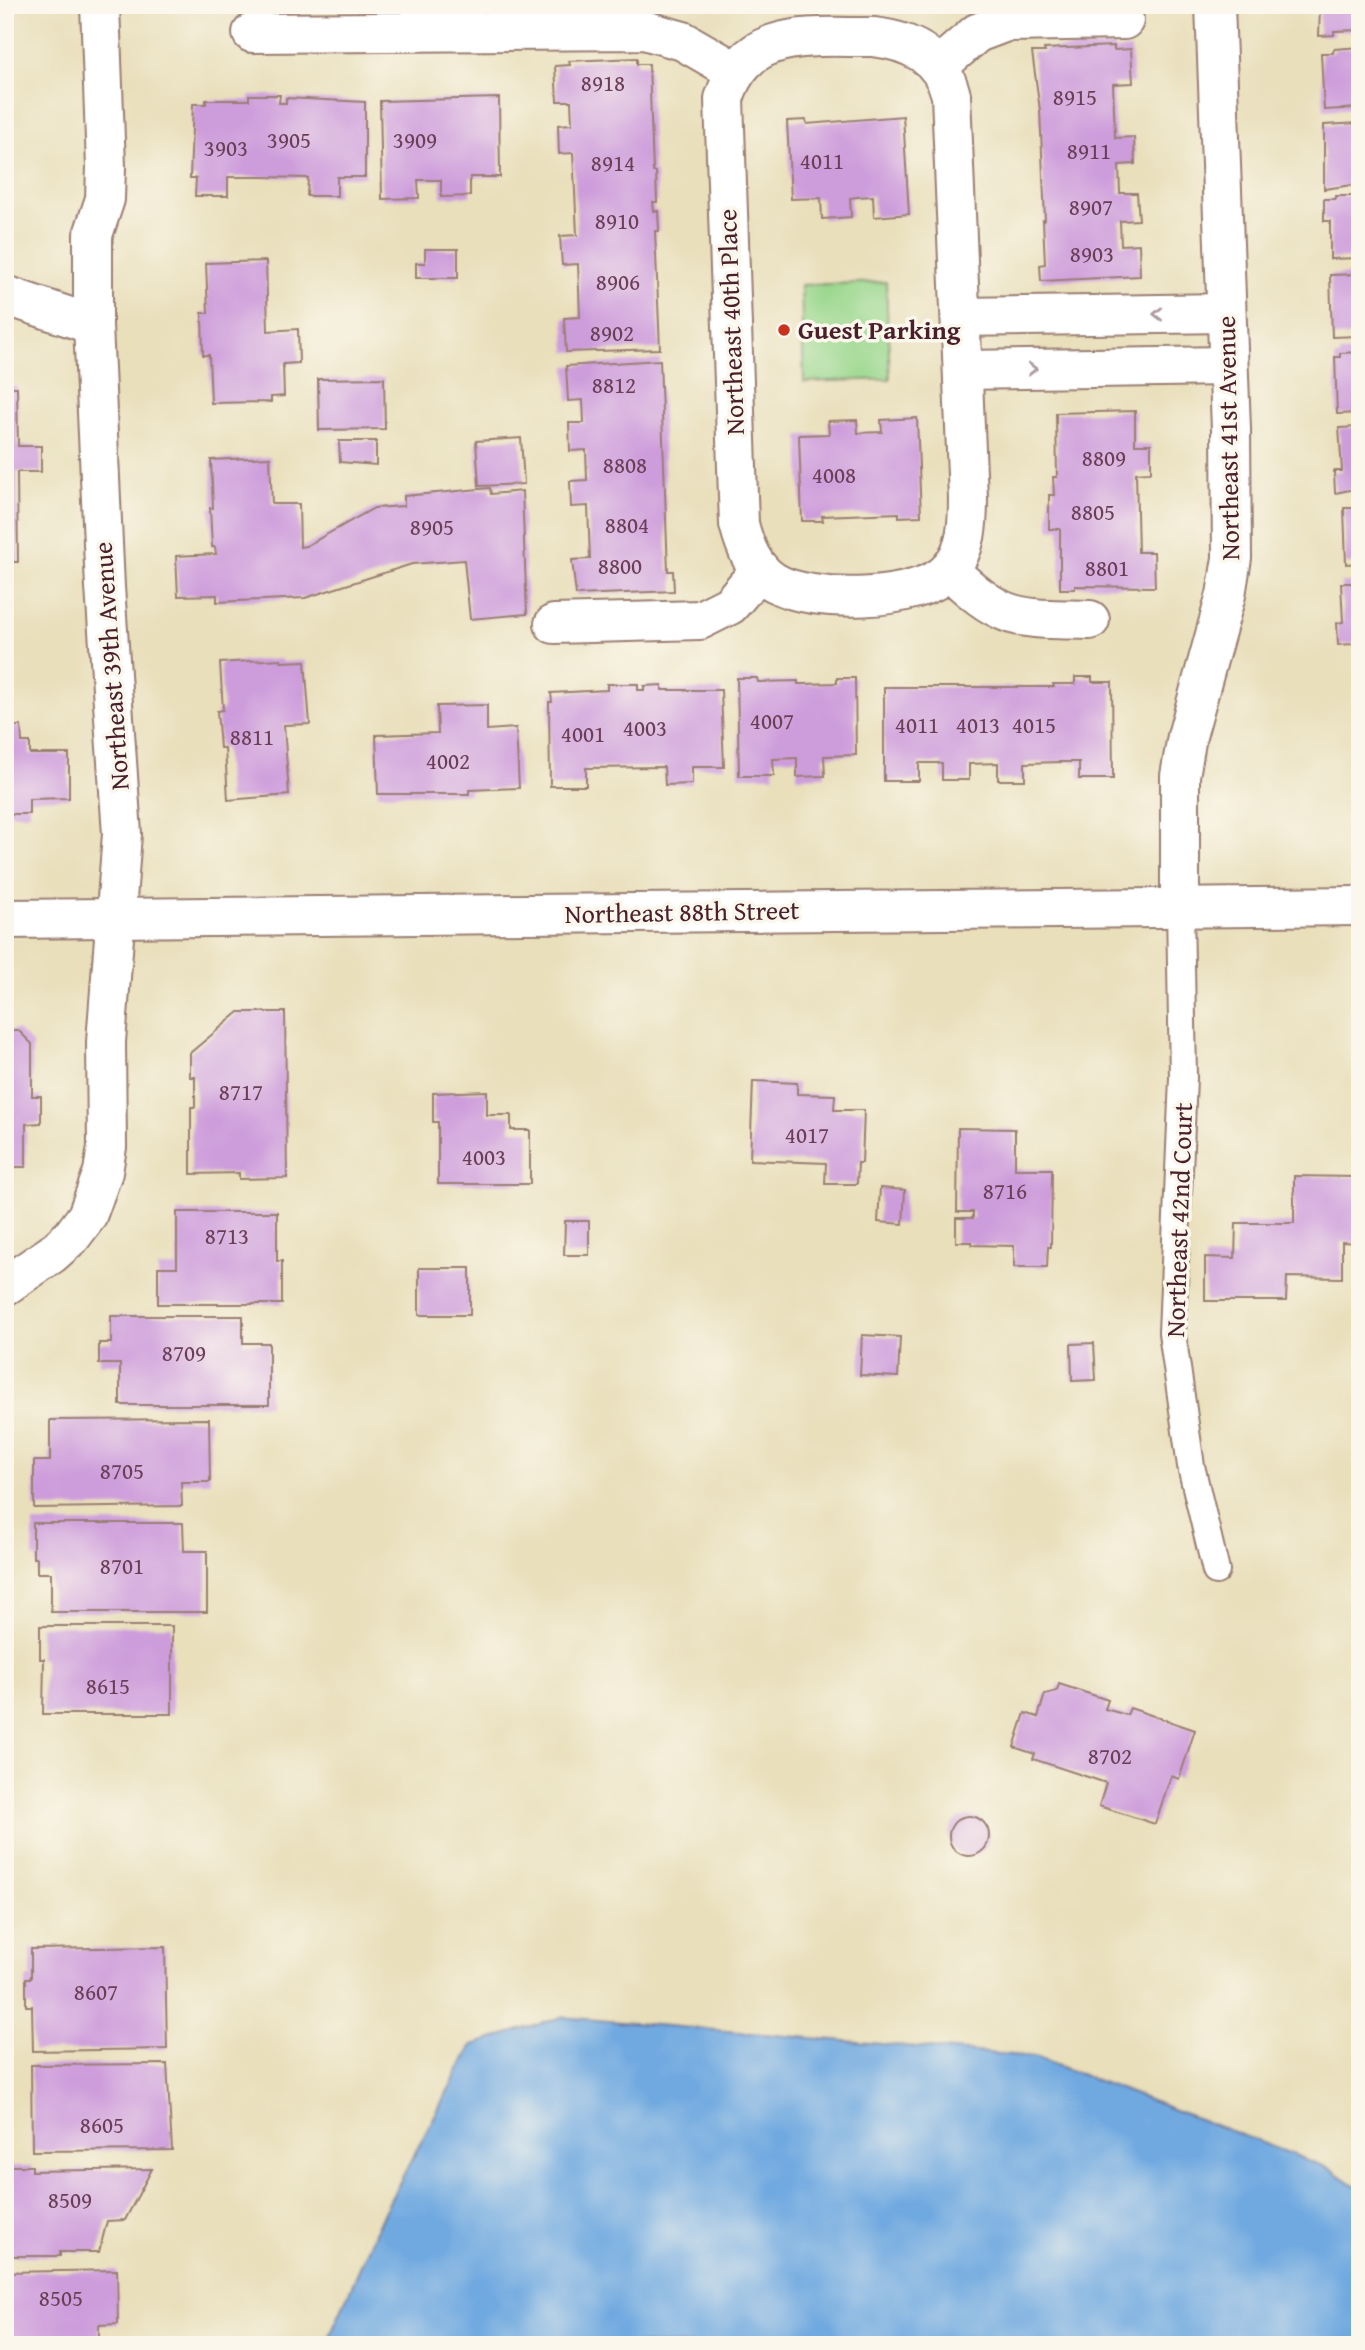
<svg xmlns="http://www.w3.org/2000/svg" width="1365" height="2350" font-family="'Gentium Book Plus',serif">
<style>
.green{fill:#99d78c;stroke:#727b5c;stroke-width:2}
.water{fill:#70a9e0;stroke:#5d6486;stroke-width:2}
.building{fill:#cd9cdb}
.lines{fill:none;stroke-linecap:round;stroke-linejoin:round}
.service-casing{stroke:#9a7f73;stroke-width:30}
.minor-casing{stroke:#9a7f73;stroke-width:42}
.tertiary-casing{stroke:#9a7f73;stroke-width:42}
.service{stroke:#fff;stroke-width:26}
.minor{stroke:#fff;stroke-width:38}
.tertiary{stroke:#fff;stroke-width:38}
.oneway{stroke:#ae9aa0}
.poi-dot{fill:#c8321e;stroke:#fbf7ec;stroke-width:2.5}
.labels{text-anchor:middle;stroke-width:7;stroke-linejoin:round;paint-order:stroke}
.number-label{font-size:23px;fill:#6b3e57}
.street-label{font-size:26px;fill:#4a1f2b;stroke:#fbf7ec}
.poi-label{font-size:26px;font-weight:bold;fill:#4a1f2b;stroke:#fbf7ec;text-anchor:start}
</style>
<rect width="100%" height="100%" fill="#fbf7ec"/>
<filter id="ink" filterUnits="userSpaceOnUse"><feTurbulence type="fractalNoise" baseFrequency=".0143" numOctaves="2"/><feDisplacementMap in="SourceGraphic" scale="14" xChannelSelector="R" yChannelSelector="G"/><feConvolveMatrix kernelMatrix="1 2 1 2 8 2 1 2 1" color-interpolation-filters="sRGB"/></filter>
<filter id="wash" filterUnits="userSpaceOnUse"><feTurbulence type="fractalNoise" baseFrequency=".00686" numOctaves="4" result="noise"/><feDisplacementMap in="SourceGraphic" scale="28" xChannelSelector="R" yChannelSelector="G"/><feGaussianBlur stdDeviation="1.57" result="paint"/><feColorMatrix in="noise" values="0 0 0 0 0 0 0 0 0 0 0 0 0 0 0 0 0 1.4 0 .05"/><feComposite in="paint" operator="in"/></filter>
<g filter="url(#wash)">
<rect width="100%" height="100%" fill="#e9dfbb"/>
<!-- green -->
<path class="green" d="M886,282L890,379L804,382L801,285Z"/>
<!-- water -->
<path class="water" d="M562,2017L1035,2057L1331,2169L1360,2189V2345H326L384,2212L472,2045Z"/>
<g id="blocks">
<!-- building -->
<g class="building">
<path d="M1320,5H1360V30L1334,31V35L1319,36Z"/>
<path d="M1114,46V50L1131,49L1133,83L1113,84L1115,138L1134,137L1135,164L1119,165L1120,193H1137L1139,220L1120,221L1121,245L1139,244L1140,276L1041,281L1040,265L1045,264L1043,220H1045L1040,110L1032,52H1045L1044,49Z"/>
<path d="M1360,47V108L1324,110L1321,53H1333L1334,49Z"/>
<path d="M637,58V64H649L653,172H656L657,202H653L654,211H658L659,231H655L660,349L566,352L564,318L580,317L578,264L562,265L560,236L577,235L575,191L573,153L559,154L558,125L572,124L571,101H557L555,66L570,65L569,61Z"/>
<path d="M249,95H280L279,103H286V98L365,102V177H337V196H307L308,178L262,177H228V196H195L196,178H190L193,104H206V100H249Z"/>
<path d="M499,98L500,177H470V196L441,197V180H418L419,198L382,199L380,101Z"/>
<path d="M903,116L909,214L874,217L873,196L857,197L850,198L851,217L822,219L821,198L791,199L787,121L806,120L807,124Z"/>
<path d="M1360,123V184L1324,189V125Z"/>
<path d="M1336,196H1360V258L1330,259V221H1324V199H1336Z"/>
<path d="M425,249H458V278H416V263H425Z"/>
<path d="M266,261L268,331L298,329L299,363L283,364L284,396L271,397V402L211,403L209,355H203L202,313H208L206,263Z"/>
<path d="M1360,274V336L1332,337L1330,275Z"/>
<path d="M1360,352V413L1337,414L1335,357H1340V353Z"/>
<path d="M660,360L668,571H673L674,591L576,595L572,560L590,559L588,506L571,507L570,481L587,480L586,450L570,451L569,423H584L583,400L568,401L566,366Z"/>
<path d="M384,378L385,429L319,430L318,379Z"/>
<path d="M5,387H17L18,446H41V472H17L18,562H5Z"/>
<path d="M1135,411V444H1151V472L1136,473L1138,552H1154L1155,587L1075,586V589H1060V529H1049V495H1054L1053,477H1057L1056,413Z"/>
<path d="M917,418L921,516L899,517V513L822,516L823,521H802L799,435L829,434L828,421L857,420L858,433L882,432L881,420Z"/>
<path d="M1360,427V488L1335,493L1334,471H1342L1339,428Z"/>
<path d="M521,438L524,484L479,486L476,441Z"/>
<path d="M339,441H376V465L340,462Z"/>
<path d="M270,457L272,504H299L300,547L306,546L374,508L404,506V496L490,488L491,494L522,491L527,614L470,619L464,560L412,564L305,598L217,602V595L178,596L176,556L216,554L215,547H212L210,508H213L211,460Z"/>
<path d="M1356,504H1360V563L1346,564L1344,508H1356Z"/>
<path d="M1341,583H1360V643L1354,644L1338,645L1337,623L1343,622Z"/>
<path d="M281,659V662L305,661L310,724L284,725L289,795L228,800L225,748H220L217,711L223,710L220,663Z"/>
<path d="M1075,677H1092V682H1112L1113,779H1079V762H1062L1025,763V780H998V763L969,764V780H942V763H919V781H884V687H1054L1053,684H1075Z"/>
<path d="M737,678H757L758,682L798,681V684H804L837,683V678H855L856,755L824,756L825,776L797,777V758L773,759L774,776H739Z"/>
<path d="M607,684H638V690H644V686L662,685V690H721L724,767H692V784L665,785L664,767L586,768V786H550L549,702H552L551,693L607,690Z"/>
<path d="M487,705V730L516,728L519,788L469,790V794H378L376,735L438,733L437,706Z"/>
<path d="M5,726H21L22,742H30V754H69V798L29,799V814H5Z"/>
<path d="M239,1012H285L287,1178L239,1179V1173L191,1174V1107H195V1077H190V1053Z"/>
<path d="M5,1030H18L32,1044V1096H41V1123L26,1124V1167H5Z"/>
<path d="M753,1081L797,1083V1094L835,1095L834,1110H864L862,1163H858L857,1184H825L826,1163L750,1160Z"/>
<path d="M487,1091V1115H511V1130H530V1184H438V1122H433V1093Z"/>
<path d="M958,1128L1015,1129V1169H1052L1051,1247H1048L1047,1267H1014V1246L972,1245V1242H956V1218H973V1212H957Z"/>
<path d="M1356,1171H1360V1243L1342,1242V1278L1287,1277L1286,1301H1205V1257L1235,1258L1236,1223H1294V1176L1356,1177Z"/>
<path d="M880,1188L905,1190L903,1224L878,1222Z"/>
<path d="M177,1212H277V1261H282V1304H158V1267H177Z"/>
<path d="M565,1221H589V1255H564Z"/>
<rect x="419" y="1268" width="51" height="47"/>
<path d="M111,1316H243V1343H269V1405H120V1364H99V1343H111Z"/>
<path d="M862,1335L900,1337L898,1377L860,1375Z"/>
<path d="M1094,1343L1096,1380L1072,1381L1071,1344Z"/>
<path d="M209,1419L210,1482H181L182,1506L34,1508V1461H50V1420Z"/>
<path d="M33,1523H183L184,1551H207V1612H51V1573H37V1558H33Z"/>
<path d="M40,1626H172V1714H43L44,1659H40Z"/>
<path d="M1059,1684L1108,1700L1105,1709L1127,1715L1130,1708L1195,1730L1179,1779L1171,1776L1155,1824L1099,1806L1106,1783L1033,1759L1035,1754L1014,1747L1025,1713L1038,1717L1045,1694L1057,1691Z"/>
<circle cx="969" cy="1836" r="20"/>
<path d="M165,1947L167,2049L33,2051L32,2006H26V1978H31V1949Z"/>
<path d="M167,2064L172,2150L32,2151L31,2065Z"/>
<path d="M10,2166H32V2171L152,2169L125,2220L107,2221L99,2252H60V2256H5V2180Z"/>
<path d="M117,2270L118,2324L99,2325V2345H5V2272Z"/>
</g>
</g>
</g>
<g filter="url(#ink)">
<use href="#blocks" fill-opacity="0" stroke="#9a7f73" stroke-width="2"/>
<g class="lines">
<defs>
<g id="service">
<path d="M415,30L416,5"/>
<path d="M1180,908L1183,1078L1172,1333L1191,1466L1216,1571"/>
</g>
<g id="minor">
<path d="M252,33L644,30L683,41L735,71"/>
<path d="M873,37C910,41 941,56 951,95L968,498C968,523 967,549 950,569C921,603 810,604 774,582C753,569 745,547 739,524L724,99C746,26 811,38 873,37Z"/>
<path d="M939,66L977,33L1006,22L1124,20"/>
<path d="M5,295L93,325"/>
<path d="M961,317L1226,313"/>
<path d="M964,370L1228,366"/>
<path d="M949,570C1005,623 1016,618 1090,620"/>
<path d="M554,624L700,620L730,605L760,570"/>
<path d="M1180,908V776L1187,736L1226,595L1232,558L1231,429L1215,5"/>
<path d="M5,1286L52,1254L72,1236L87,1216L103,1172L107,1147L106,1042L122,834L105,587L93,325V235L105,199L106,167L100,5"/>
</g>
<path id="tertiary" d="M5,919L1360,906"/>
</defs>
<!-- service casing -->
<use href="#service" class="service-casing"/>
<!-- minor casing -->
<use href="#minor" class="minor-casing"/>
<!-- tertiary casing -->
<use href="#tertiary" class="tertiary-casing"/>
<!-- service -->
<use href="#service" class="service"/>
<!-- minor -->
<use href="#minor" class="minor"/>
<!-- tertiary -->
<use href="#tertiary" class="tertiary"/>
</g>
<!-- one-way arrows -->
<defs><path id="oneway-chevron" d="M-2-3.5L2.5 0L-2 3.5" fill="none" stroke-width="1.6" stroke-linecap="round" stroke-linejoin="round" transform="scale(1.75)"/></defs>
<g class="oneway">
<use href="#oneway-chevron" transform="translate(1158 314) rotate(179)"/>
<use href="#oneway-chevron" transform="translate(1032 369) rotate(-1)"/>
</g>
</g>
<!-- markers -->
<circle class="poi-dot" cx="784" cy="330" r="7"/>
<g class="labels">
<!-- number labels -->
<g class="number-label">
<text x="603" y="91">8918</text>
<text x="1075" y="105">8915</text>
<text x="289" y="148">3905</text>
<text x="415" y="148">3909</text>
<text x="226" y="156">3903</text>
<text x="1089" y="159">8911</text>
<text x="822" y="169">4011</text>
<text x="613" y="171">8914</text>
<text x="1091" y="215">8907</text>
<text x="617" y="229">8910</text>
<text x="1092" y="262">8903</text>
<text x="618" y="290">8906</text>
<text x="612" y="341">8902</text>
<text x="614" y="393">8812</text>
<text x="1104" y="466">8809</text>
<text x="625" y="473">8808</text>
<text x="834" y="483">4008</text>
<text x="1093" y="520">8805</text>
<text x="627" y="533">8804</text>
<text x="432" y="535">8905</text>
<text x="620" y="574">8800</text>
<text x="1107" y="576">8801</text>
<text x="772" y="729">4007</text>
<text x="917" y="733">4011</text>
<text x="978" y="733">4013</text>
<text x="1034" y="733">4015</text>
<text x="645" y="736">4003</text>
<text x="583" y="742">4001</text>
<text x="252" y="745">8811</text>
<text x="448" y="769">4002</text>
<text x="241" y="1100">8717</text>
<text x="807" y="1143">4017</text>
<text x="484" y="1165">4003</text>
<text x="1005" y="1199">8716</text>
<text x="227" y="1244">8713</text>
<text x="184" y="1361">8709</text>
<text x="122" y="1479">8705</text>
<text x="122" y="1574">8701</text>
<text x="108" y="1694">8615</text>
<text x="1110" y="1764">8702</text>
<text x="96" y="2000">8607</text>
<text x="102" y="2133">8605</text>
<text x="70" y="2208">8509</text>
<text x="61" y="2306">8505</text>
</g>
<!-- street labels -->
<g class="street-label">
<text transform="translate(731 322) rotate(-92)" y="9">Northeast 40th Place</text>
<text transform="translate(1228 438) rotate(-91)" y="9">Northeast 41st Avenue</text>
<text transform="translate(111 666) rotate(-94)" y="9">Northeast 39th Avenue</text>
<text transform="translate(682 912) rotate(-1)" y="9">Northeast 88th Street</text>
<text transform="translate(1179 1220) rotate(-88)" y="9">Northeast 42nd Court</text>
</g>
<!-- poi labels -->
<g class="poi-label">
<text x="798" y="339">Guest Parking</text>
</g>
</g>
<!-- margin -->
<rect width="1365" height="2350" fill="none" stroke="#fbf7ec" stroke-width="28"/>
</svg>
